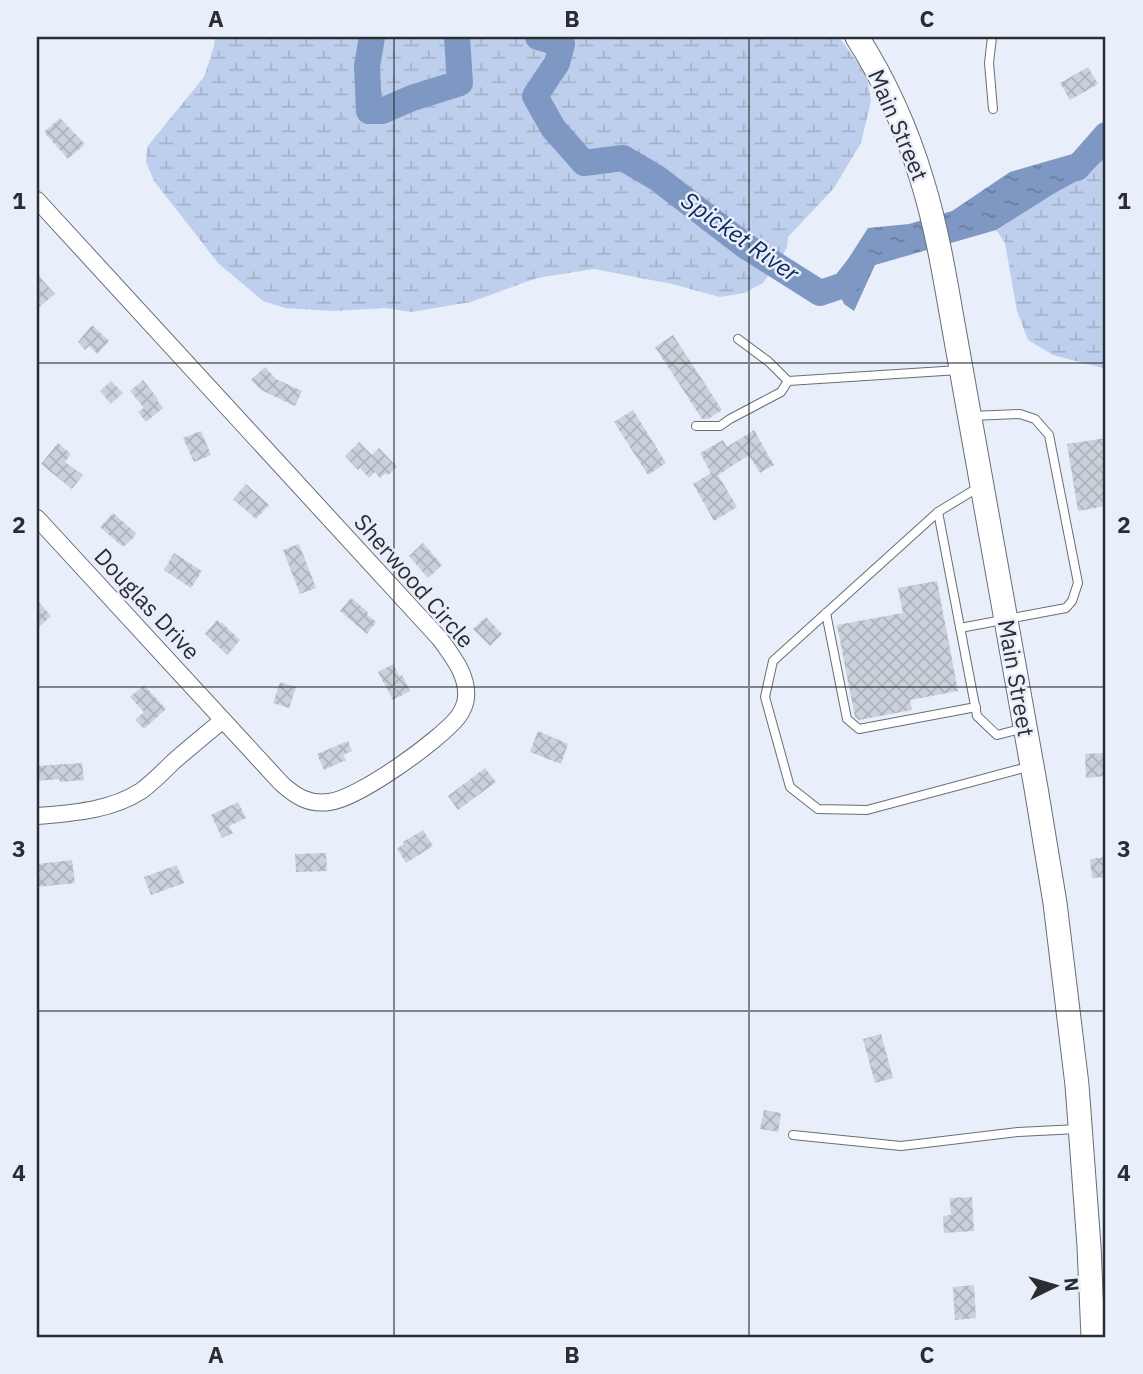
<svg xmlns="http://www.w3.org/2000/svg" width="1143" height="1374" font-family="'IBM Plex Sans',sans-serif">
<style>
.wetland{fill:url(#wetland-marsh)}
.water{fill:url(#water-ripples)}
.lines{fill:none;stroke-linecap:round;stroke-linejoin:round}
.river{stroke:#7f97c3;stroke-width:26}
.building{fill:url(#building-cross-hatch)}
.lane-casing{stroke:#686e77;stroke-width:10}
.street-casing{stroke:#686e77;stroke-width:18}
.secondary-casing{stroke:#686e77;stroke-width:25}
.lane{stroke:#fff;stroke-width:8}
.street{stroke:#fff;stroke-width:16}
.secondary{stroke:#fff;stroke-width:23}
.grid{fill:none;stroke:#2a2d31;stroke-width:2;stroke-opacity:0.55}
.labels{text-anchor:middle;stroke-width:5;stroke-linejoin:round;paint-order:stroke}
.street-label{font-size:23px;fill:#2a2d31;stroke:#e9effa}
.water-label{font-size:24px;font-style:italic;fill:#0d295e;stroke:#e9effa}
.neatline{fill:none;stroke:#2a2d31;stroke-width:2.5}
.grid-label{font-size:23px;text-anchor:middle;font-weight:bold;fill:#2a2d31}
</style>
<defs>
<pattern id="wetland-marsh" width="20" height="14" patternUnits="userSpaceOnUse" patternTransform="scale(1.75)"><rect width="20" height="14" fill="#bdcfed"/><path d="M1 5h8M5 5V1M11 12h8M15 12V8" fill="none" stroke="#a3b2cc"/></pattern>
<pattern id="water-ripples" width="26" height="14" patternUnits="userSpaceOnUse" patternTransform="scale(1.75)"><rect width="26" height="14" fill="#7f97c3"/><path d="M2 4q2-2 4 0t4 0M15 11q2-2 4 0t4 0" fill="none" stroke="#687c9f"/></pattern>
<pattern id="building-cross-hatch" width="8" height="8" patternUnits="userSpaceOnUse" patternTransform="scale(1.75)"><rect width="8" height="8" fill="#cad1db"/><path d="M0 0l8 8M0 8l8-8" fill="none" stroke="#aeb4bc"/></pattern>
</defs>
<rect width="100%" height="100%" fill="#e9effa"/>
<!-- wetland -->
<g class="wetland">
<path d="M215,37H839L867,76L871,101L861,143L834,188L788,237L787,248L763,283L744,293L720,297L672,284L594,269L537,278L471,302L411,312L385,308L335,311L285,308L263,301L218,263L154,181L146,162L147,147L204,77L214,46Z"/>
<path d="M1106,157V369L1053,355L1028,340L1017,311L1005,243L996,230L1055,193L1086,176Z"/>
</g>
<!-- water -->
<path class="water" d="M1095,138L1106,147V157L1086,176L1055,193L996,230L875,265L854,311L844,304L834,281L868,228L909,224L952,211L1010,172L1079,152Z"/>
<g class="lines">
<!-- river -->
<g class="river">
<path d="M372,37L367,66L369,111H382L412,98L460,83L457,37"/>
<path d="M538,37L562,44L557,63L535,96L553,128L584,163L623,158L657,178L744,245L820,293L844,285L860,265"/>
<path d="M1077,168L1106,135"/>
</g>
</g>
<!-- building -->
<g class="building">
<path d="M1088,67L1098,84L1070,100L1060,83Z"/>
<path d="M60,118L85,144L68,159L44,132Z"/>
<path d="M37,274L55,294L37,309Z"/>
<path d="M92,325L109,341L97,354L89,346L85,350L78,342Z"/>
<path d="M673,335L722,410L708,419H702L655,347Z"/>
<path d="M265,367L276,379L302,391L295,406L261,390L251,380Z"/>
<path d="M143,380L158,399L157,400L163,408L146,422L138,412L144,408L130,391Z"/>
<path d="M111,381L123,393L111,404L100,391Z"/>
<path d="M633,410L666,463L648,475L614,422Z"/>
<path d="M754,430L774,465L760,473L749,455L718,475L737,507L714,521L693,484L711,473L700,453L723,440L727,447Z"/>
<path d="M201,431L211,455L194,462L183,438Z"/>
<path d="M1106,438V506L1078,511L1067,444Z"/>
<path d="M359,442L372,455L379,448L397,467L388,475L386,473L380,478L375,472L369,478L360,468L358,470L345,456Z"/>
<path d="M58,443L71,454L65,462L83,475L72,489L41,464Z"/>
<path d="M246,484L269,505L256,519L233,499Z"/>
<path d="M113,513L136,533L134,537L123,547L100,527Z"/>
<path d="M423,543L442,565L428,578L409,556Z"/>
<path d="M299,544L316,588L300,594L283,550Z"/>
<path d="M174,553L202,571L191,588L164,570Z"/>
<path d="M937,581L958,691L910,700L912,710L859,720L855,717L837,625L903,613L898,588Z"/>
<path d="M351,598L368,612L367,614L376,622L367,634L340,611Z"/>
<path d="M37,600L51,616L37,629Z"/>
<path d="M486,617L502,634L490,646L473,629Z"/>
<path d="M217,620L220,623L221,622L240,640L227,655L205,634Z"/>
<path d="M393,664L400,677L402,675L410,691L393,700L378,672Z"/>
<path d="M280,682L296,687L289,708L273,703Z"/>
<path d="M144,685L166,709L144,729L135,720L144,712L130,697Z"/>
<path d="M538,731L568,744L561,764L530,752Z"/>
<path d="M348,741L352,751L343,755L346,760L324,770L317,754Z"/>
<path d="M1106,753V776L1086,778L1085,754Z"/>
<path d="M82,763L84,780L60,782L59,779L37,781V766Z"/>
<path d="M485,768L496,782L458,810L448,796Z"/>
<path d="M238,802L246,818L229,826L233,833L222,838L211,815Z"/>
<path d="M423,830L433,846L406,863L397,849L404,844L403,842Z"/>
<path d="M326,853L327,871L296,872L295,854Z"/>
<path d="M1106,857V877L1092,878L1090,859Z"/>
<path d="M72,860L75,883L37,887V864Z"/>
<path d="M177,865L184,883L151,895L144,877Z"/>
<path d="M881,1034L893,1078L875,1083L863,1039Z"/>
<path d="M764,1110L781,1113L778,1132L760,1129Z"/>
<path d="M972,1197L974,1231L944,1233L943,1216L951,1215L950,1198Z"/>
<path d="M974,1285L976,1318L955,1320L953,1287Z"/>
</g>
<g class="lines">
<defs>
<g id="lane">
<path d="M992,37L989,63L993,109"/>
<path d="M738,339L769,362L788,381"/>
<path d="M696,426H720L730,419L781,392L788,381L959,370"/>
<path d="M979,487L938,512L773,661L765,697L790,787L818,809L867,810L1031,766"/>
<path d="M938,512L977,716L997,735L1024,728"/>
<path d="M826,613L847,719L859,729L976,707"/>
<path d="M960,628L1066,608L1072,601L1078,583L1049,435L1035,419L1020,414L971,416"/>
<path d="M793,1135L901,1146L1018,1132L1078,1129"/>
</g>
<g id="street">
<path d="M37,200L440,639C452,656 468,675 466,697C466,703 462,712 458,717C440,740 358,799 329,802C309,805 295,796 281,783L37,518"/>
<path d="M37,816C72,813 110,811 141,791C152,783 163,772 173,762C189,748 206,734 223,720"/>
</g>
<path id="secondary" d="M857,37C885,81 907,130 922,180C936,225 944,272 952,318L1036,788L1055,903L1077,1085L1089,1246L1093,1337"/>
</defs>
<!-- lane casing -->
<use href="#lane" class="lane-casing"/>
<!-- street casing -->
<use href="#street" class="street-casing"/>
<!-- secondary casing -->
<use href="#secondary" class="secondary-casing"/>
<!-- lane -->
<use href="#lane" class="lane"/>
<!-- street -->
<use href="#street" class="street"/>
<!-- secondary -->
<use href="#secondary" class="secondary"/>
</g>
<!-- grid -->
<path class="grid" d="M394,37V1337M749,37V1337M37,363H1106M37,687H1106M37,1011H1106"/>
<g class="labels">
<!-- street labels -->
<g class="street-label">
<text transform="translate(898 125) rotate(67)" y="8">Main Street</text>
<text transform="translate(414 581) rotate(49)" y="8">Sherwood Circle</text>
<text transform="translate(147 604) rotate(47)" y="8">Douglas Drive</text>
<text transform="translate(1016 678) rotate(80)" y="8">Main Street</text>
</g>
<!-- water labels -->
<g class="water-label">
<text transform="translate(740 237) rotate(35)" y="8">Spicket River</text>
</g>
</g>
<!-- border -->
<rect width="1143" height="1374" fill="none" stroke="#e9effa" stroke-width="77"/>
<!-- north arrow -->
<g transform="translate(1055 1286) rotate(85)" stroke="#e9effa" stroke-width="5" paint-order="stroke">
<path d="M0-5L12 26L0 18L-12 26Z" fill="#2a2d31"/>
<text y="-10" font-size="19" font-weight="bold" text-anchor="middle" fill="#2a2d31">N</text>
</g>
<rect x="38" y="38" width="1066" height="1298" class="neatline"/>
<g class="grid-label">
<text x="216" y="27">A</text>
<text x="572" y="27">B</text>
<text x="927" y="27">C</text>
<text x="19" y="209">1</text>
<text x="1124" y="209">1</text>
<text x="19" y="533">2</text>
<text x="1124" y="533">2</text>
<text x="19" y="857">3</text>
<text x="1124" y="857">3</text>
<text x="19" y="1181">4</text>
<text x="1124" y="1181">4</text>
<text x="216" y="1363">A</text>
<text x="572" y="1363">B</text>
<text x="927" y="1363">C</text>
</g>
</svg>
